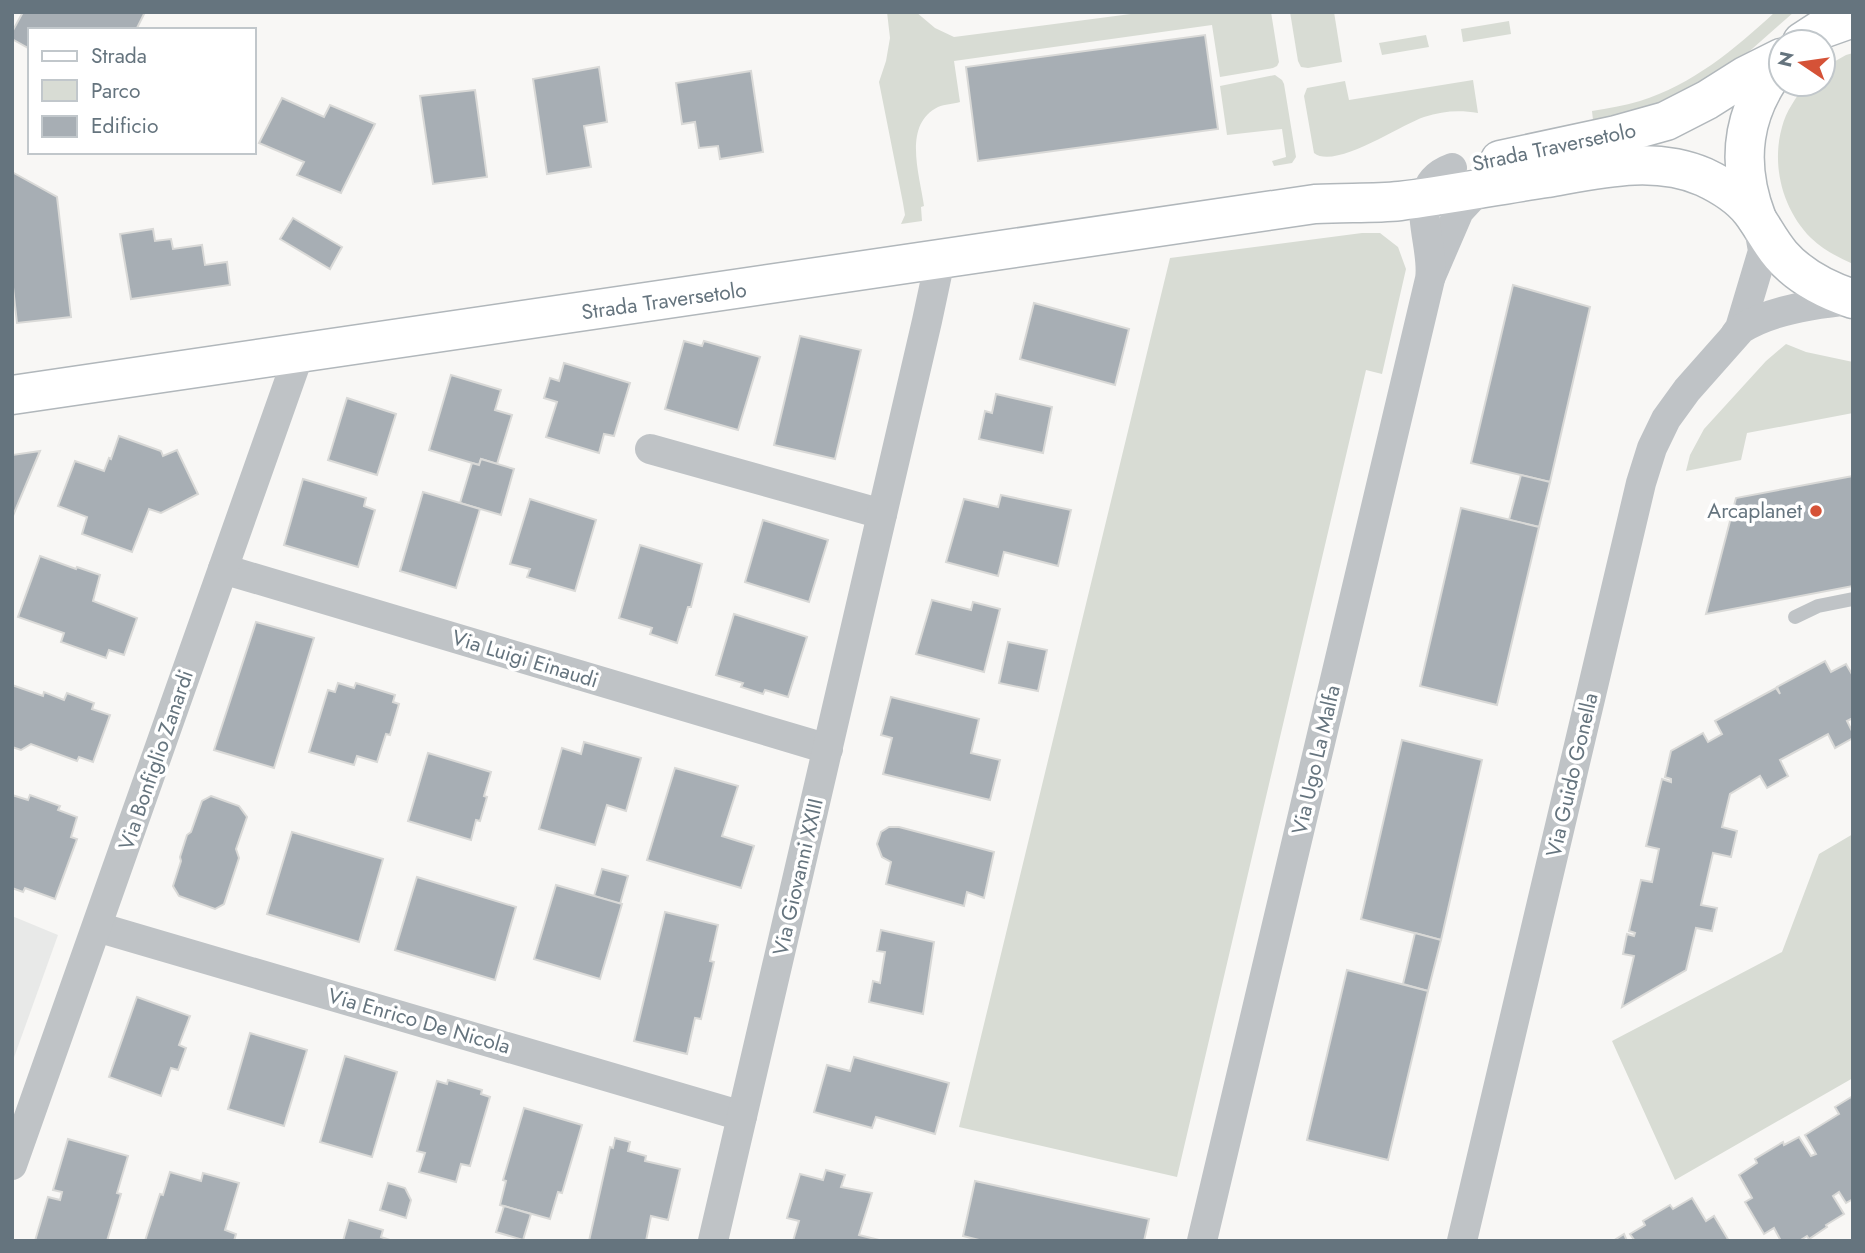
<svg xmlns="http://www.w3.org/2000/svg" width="1865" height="1253" font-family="Jost,sans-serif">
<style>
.built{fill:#e8e9e8}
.green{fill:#d8dcd4}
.building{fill:#a7aeb4;stroke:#d9d9d7;stroke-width:2}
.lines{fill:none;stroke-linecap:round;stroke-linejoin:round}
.secondary-casing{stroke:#b1b7bb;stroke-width:41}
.service{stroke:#bfc3c6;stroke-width:14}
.minor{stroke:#bfc3c6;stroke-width:30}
.secondary{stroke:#fff;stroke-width:38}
.poi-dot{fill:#d55237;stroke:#fff;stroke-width:2.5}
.labels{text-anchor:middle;stroke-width:7;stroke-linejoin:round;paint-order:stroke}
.street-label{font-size:21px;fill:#65747e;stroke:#fff}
.poi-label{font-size:21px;fill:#65747e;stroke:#fff;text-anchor:end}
</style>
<rect width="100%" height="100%" fill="#f8f7f5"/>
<!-- built -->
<path class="built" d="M12,916L58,935L12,1063Z"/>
<!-- green -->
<g class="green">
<path d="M887,12H916L935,28L954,37L1146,12H1271L1279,62L1277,66L1273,68L1220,77L1212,25L954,61L960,102C953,104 945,104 938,107C902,125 920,175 924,206L921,207L922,221L901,224L905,215L903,203L879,82L886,61L890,38Z"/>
<path d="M1290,12H1334L1342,62L1308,68L1301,67L1298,61Z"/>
<path d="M1775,12H1794L1735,64L1684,98L1614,121L1593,120L1592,111C1608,108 1624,106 1640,101C1692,85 1735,49 1775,12Z"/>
<path d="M1509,21L1511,34L1463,42L1461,29Z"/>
<path d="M1426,35L1429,47L1382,55L1379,43Z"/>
<path d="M1853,53V264C1838,257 1823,250 1811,238C1783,210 1771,166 1782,127C1786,111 1796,98 1805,85L1823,84V68L1846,55Z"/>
<path d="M1275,75L1282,80L1284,84L1296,157L1292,163L1274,166L1272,161L1286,157L1282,129L1227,135L1220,86Z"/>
<path d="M1473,80L1478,113C1459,110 1443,111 1424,117C1400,125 1335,170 1314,153L1304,96L1307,88L1345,81L1349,100Z"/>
<path d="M1362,233H1380L1398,247L1406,269L1382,374L1366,370L1177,1177L959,1127L1170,258Z"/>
<path d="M1786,344L1806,352L1853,362V413L1747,433L1741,460L1686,471L1690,455L1704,429L1766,361Z"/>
<path d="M1853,834V1078L1675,1180L1612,1041L1782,952L1819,854Z"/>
</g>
<!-- building -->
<g class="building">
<path d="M23,12H145L136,30H30V49L12,39V32Z"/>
<path d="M1205,35L1218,129L978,161L966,67Z"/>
<path d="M599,67L607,122L584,126L591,167L547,174L533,79Z"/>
<path d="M751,71L763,152L720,159L718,146L699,148L695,122L682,124L676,83Z"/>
<path d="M475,90L487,177L433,184L420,96Z"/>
<path d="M282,98L324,117L330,105L375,124L341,193L297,175L304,162L259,143Z"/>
<path d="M12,172L57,197L71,317L17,323L12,278Z"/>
<path d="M293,218L342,247L330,269L280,239Z"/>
<path d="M153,229L155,241L171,239L173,249L202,245L205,265L227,262L230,285L131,299L120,234Z"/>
<path d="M1513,285L1590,307L1550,482L1471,463Z"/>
<path d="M1034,303L1129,329L1115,385L1020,359Z"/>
<path d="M800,336L861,350L835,459L774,445Z"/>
<path d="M684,341L702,346L704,341L760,357L738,430L665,409Z"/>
<path d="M564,363L630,383L614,436L604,434L599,453L546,437L557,402L544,398L550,378L559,381Z"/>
<path d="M451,375L501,390L495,410L512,415L497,464L481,459L479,465L429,450Z"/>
<path d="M996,394L1052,407L1043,453L979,439L985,411L992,413Z"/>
<path d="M347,398L396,414L377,475L328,460Z"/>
<path d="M119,436L161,451L163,456L177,450L198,494L161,513L149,509L132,552L82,534L87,517L58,506L75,461L104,471L109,458L111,459Z"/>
<path d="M40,451L12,518V455Z"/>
<path d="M481,459L514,469L501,515L460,503L472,463L479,465Z"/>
<path d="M1521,475L1550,482L1539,527L1509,520Z"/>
<path d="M1853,476V586L1706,614L1736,498Z"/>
<path d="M303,479L366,498L364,506L375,510L358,567L284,545Z"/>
<path d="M423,492L480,509L456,588L400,571Z"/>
<path d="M1001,495L1071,510L1058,566L1004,552L998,576L946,562L964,499L998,507Z"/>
<path d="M530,499L596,520L575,591L527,577L530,569L510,564Z"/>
<path d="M1461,508L1539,527L1497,705L1420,686Z"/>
<path d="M763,520L828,540L809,602L745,582Z"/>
<path d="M640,545L702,564L691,607H688L677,643L650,634L652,628L619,618Z"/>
<path d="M40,556L76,569L77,567L100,575L93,601L137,618L124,655L109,650L106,658L61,642L64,633L18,617Z"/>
<path d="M932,600L971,610L973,602L1000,609L984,672L916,654Z"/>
<path d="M734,614L807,637L788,697L765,690L763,694L741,687L743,683L716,675Z"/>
<path d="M256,622L314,638L274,768L214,750Z"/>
<path d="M1008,642L1047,650L1038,691L999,683Z"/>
<path d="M1825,661L1831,672L1846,664L1853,676V718L1847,721L1853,733V738L1835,748L1828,734L1780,760L1788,776L1767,788L1760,776L1730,794L1722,827L1737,831L1731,857L1713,853L1701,905L1717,908L1712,931L1696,928L1686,970L1622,1007L1634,956L1623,954L1627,934L1634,936L1635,933L1629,931L1641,880L1652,882L1659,849L1646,846L1662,779L1671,782V779L1665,777L1671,751L1703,733L1708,742L1722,734L1715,721L1776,688L1780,694L1777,687Z"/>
<path d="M338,683L354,688L356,683L395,695L393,702L399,704L390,735L386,734L377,762L357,756L354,765L309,752L328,690L335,692Z"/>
<path d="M12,685L43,696L44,692L64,700L67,693L94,703L92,709L110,715L93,762L79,757L77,761L31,744L21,750L12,747Z"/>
<path d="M891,697L979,719L971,753L1000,760L990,800L883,774L892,738L881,735Z"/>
<path d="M1402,740L1482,760L1441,940L1361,919Z"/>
<path d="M584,742L641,758L626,811L607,805L595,845L539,829L562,748L581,754Z"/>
<path d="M428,753L491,772L484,796L487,797L480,821L476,820L471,840L408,821Z"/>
<path d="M675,768L738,786L722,836L754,846L741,888L647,860Z"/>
<path d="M12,795L28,800L30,795L60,806L58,810L77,817L71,837L77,839L55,899L25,888L23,892L12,888Z"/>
<path d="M211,796L239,806L247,817L236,849L239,858L224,904L215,909L179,896L173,886L181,861L180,857L187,835L191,832L202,801Z"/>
<path d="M889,827H899L994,852L984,898L967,892L964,906L886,884L891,862L882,857L877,844L881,832Z"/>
<path d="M292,832L383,859L359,942L267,914Z"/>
<path d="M602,869L628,876L620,904L594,896Z"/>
<path d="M417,877L516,907L495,980L395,950Z"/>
<path d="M556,885L622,904L600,979L534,959Z"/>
<path d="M665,912L718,925L710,961L714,962L701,1019L695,1018L687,1054L634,1041Z"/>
<path d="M881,930L934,942L923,1014L869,1002L873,981L880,983L885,952L877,951Z"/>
<path d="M1415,933L1441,940L1428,991L1403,984Z"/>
<path d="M1347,970L1428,991L1388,1160L1307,1140Z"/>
<path d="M137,997L190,1016L179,1045L186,1048L178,1070L171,1068L161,1096L109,1077Z"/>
<path d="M250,1033L307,1050L284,1126L228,1109Z"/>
<path d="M345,1056L397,1072L372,1157L320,1142Z"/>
<path d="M854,1057L949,1083L935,1134L876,1117L872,1128L814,1112L827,1065L850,1071Z"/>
<path d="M448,1080L482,1090L481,1094L490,1097L470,1166L461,1164L456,1182L419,1172L425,1153L417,1151L437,1081L447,1084Z"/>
<path d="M1853,1096V1199L1846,1203L1839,1192L1833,1196L1844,1214L1826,1225L1827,1227L1809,1239L1807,1236L1799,1241H1781L1774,1228L1764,1234L1745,1202L1752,1198L1739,1175L1757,1163L1755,1159L1783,1142L1784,1145L1799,1137L1811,1156L1816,1154L1805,1135L1839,1114L1835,1107Z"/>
<path d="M524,1108L582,1125L562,1193L558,1192L550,1219L500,1205L506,1181L503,1180Z"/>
<path d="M615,1138L630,1142L628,1151L646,1156L645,1161L680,1169L668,1220L651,1216L646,1241H589L610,1147L613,1148Z"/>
<path d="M68,1139L128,1156L117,1193L121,1194L107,1241H35L48,1197L60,1200L62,1192L53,1190Z"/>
<path d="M826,1170L845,1175L841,1187L872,1193L859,1235L883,1241H793L799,1221L787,1218L800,1174L823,1180Z"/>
<path d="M170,1172L201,1181L203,1173L239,1183L225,1230L236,1234L234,1241H145L160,1194L163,1195Z"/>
<path d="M975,1181L1149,1219L1144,1241H983L963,1236Z"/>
<path d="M388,1183L405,1188L411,1200L406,1218L380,1210Z"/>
<path d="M1692,1198L1706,1221L1714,1216L1729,1241H1635L1630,1234L1645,1225L1643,1221L1670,1205L1673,1209Z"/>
<path d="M504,1206L531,1214L523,1240L496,1232Z"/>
<path d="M349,1220L383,1230L381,1237L393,1241H343Z"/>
<path d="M1624,1234L1627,1241H1613Z"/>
</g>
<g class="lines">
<defs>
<g id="secondary">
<path d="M1802,42L1822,29L1853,18"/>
<path d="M1500,160L1616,135L1666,121L1707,100L1745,76L1781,58"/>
<path d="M1757,219C1735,162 1742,110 1781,62"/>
<path d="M12,395L1315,204C1343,202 1372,204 1400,201C1449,195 1498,185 1547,178C1598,169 1654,155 1704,177C1721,185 1740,197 1751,211C1762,225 1769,241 1781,255C1800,277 1826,290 1853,299"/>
</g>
</defs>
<!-- secondary casing -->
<use href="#secondary" class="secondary-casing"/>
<!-- service -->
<path class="service" d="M1795,617L1818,606L1853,599"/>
<!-- minor -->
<g class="minor">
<path d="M1431,276L1459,211L1472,197L1491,187"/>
<path d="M1735,335L1740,328L1763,251L1758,222"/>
<path d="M650,449L882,514"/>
<path d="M223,569L828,749"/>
<path d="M97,927L742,1116"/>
<path d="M12,1165L299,354"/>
<path d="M713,1241L927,321L940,260"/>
<path d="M1202,1241L1430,279C1436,244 1402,186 1452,168"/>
<path d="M1462,1241L1641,483L1652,448L1666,419L1687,390L1741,329C1770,310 1819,303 1853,300"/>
</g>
<!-- secondary -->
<use href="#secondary" class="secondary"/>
</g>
<!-- markers -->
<circle class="poi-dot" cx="1816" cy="511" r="7"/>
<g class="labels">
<!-- street labels -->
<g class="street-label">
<text transform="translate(1554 147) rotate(-12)" y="7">Strada Traversetolo</text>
<text transform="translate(664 301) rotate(-8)" y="7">Strada Traversetolo</text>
<text transform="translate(525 659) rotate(17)" y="7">Via Luigi Einaudi</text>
<text transform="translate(156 760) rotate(-71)" y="7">Via Bonfiglio Zanardi</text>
<text transform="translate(1316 760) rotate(-77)" y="7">Via Ugo La Malfa</text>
<text transform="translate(1572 775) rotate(-77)" y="7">Via Guido Gonella</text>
<text transform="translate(798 877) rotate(-77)" y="7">Via Giovanni XXIII</text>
<text transform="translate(419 1021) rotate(16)" y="7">Via Enrico De Nicola</text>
</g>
<!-- poi labels -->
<g class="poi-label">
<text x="1802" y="518">Arcaplanet</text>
</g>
</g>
<!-- border -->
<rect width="1865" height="1253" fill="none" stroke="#65747e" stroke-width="28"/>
<!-- legend -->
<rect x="28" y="28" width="228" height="126" fill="#ffffff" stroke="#c1c7cb" stroke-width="2"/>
<rect x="42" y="51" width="35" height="10" fill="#ffffff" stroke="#c1c7cb" stroke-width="2"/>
<text x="91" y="63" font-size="21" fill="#65747e">Strada</text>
<rect x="42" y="80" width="35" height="21" fill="#d8dcd4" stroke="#c1c7cb" stroke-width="2"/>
<text x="91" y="98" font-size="21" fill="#65747e">Parco</text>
<rect x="42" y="116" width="35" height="21" fill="#a7aeb4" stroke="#c1c7cb" stroke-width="2"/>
<text x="91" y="133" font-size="21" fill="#65747e">Edificio</text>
<!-- north arrow -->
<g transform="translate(1802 63) rotate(283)"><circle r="33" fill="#ffffff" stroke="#c1c7cb" stroke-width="2"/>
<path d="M0-5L12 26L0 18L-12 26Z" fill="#d55237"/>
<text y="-10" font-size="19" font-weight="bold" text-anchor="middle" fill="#65747e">N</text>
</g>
</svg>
